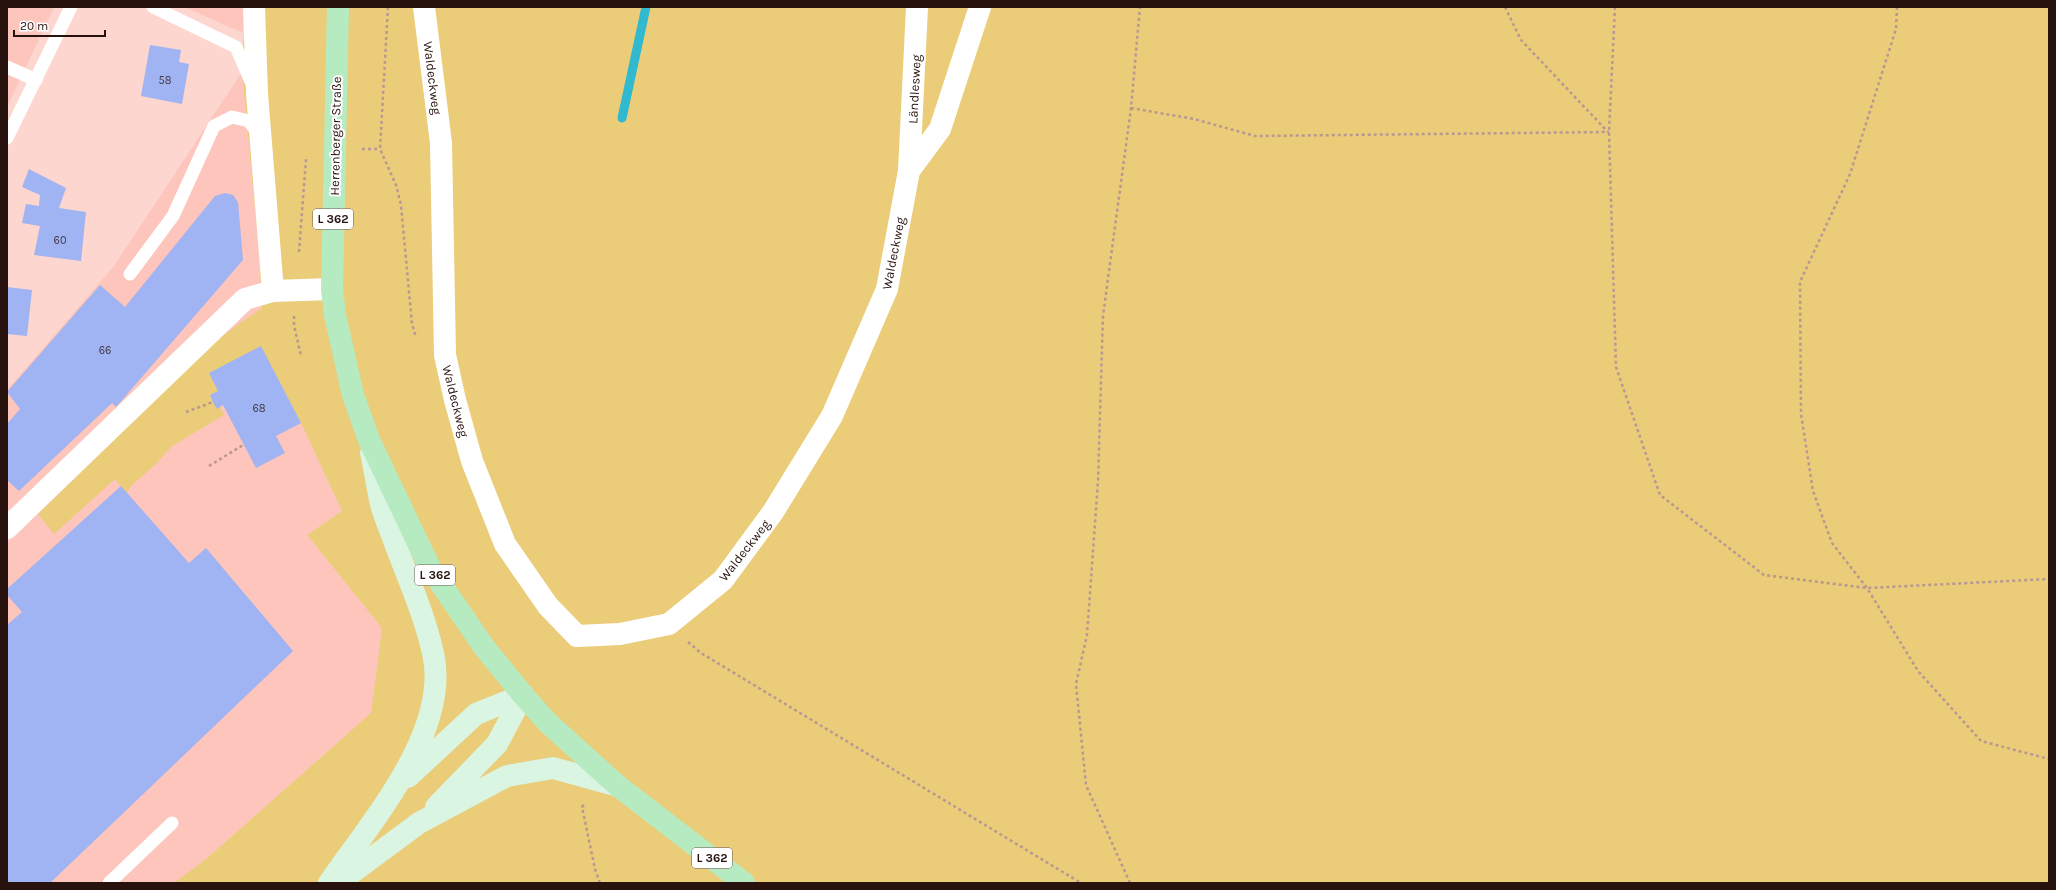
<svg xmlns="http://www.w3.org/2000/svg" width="2056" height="890" font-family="Karla,sans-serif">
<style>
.built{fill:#fdc5bb}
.green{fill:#eacc79}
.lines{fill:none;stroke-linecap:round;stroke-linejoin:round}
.stream{stroke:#30b9cf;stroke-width:9}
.building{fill:#a0b3f2}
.path{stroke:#b99892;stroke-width:2.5;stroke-dasharray:3 3;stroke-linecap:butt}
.service{stroke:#fff;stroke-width:13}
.minor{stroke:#fff;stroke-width:22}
.secondary{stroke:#daf5e1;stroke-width:22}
.primary{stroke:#b6ebc2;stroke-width:22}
.labels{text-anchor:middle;stroke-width:4;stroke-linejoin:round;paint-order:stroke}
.number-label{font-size:11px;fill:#453a47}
.shield{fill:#fff;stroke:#685956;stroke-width:1}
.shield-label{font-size:12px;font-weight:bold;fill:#27120e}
.street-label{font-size:13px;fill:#27120e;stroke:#fff}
</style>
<rect width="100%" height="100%" fill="#fcd6cf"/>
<!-- built -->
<g class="built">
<path d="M7,7H54L7,107Z"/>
<path d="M184,7H245L243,33Z"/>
<path d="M242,72L259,252L262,308L301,423L342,511L307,535L382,628L371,713L206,859L174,883H7V543L24,528L7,507V390L114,266Z"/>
</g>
<!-- green -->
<path class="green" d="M245,7H2049V883H174L206,859L371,713L382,628L307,535L342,511L301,423L261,347L209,373L218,391L210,395L217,408L220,407L224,415L172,446L155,465L131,486L127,493L115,479L54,534L38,514L215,341L262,308L259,252L242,72Z"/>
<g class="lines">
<!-- stream -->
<path class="stream" d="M622,118L646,7"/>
</g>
<!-- building -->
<g class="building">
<path d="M150,45L181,50L179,62L189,64L182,104L141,96Z"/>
<path d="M29,169L66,188L59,208L86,212L81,261L34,255L40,226L22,223L26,204L39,206L40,195L22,187Z"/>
<path d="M225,193L233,195L238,202L243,260L116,407L112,403L19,491L7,480V424L20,409L7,392L100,285L125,307L215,196Z"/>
<path d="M7,287L32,290L27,336L7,334Z"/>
<path d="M261,346L301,423L276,436L285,453L256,468L223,405L217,409L213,402L210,395L218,391L209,373Z"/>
<path d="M121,486L189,563L206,548L293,651L50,883H7V625L22,612L7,595V589Z"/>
</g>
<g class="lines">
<!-- path -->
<g class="path">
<path d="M388,7L380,149L396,185L401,205L412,324L416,337"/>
<path d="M1505,7L1521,40L1608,132"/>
<path d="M1615,7L1609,132L1616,367L1660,495L1764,575L1867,588L2049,579"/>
<path d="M1897,7L1896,29L1850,174L1800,282L1801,414L1813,491L1832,543L1867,588L1918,671L1981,741L2049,759"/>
<path d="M1131,108L1194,119L1255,136L1609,132"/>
<path d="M362,149H380"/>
<path d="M299,252L306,159"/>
<path d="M294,316V325L301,356"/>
<path d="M186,412L213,402"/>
<path d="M209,466L243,445"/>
<path d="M688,642L701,653L1081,883"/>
<path d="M584,805L582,807L595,869L600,883"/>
<path d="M1130,883L1086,785L1076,684L1087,635L1098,481L1103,316L1131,108L1140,7"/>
</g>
<!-- service -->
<g class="service">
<path d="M153,7L236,47L252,84"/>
<path d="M7,67L36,80"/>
<path d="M7,138L71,7"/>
<path d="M130,274L173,216L214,126L232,117L249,121L259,135"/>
<path d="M109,883L172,823"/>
</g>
<!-- minor -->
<g class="minor">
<path d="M254,7L257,94L273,291"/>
<path d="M424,7L441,143L445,355L455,400L472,461L505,544L548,606L577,636L620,634L669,624L723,580L773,512L832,416L887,289L909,171L940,129L980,7"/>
<path d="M909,171L917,7"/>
<path d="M7,528L245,299L273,291L332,289"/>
</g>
<!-- secondary -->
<g class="secondary">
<path d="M408,777L476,714L523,695"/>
<path d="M436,807L497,744L523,695"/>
<path d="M329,883C371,822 451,731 433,653C424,613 407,576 393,538C389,527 384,516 381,504C377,487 375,470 371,453"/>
<path d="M338,883L419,823L507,776L553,768L618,786"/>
</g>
<!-- primary -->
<path class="primary" d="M338,7L332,289L335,315L353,395L369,440L430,568L484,647L523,695L548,723L618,786L744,883"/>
</g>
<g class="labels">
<!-- number labels -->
<g class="number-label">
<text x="165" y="84">58</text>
<text x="60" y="244">60</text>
<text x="105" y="354">66</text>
<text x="259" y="412">68</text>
</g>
<!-- shield labels -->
<g class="shield">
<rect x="313" y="209" width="40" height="20" rx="3"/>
<rect x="415" y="565" width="40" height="20" rx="3"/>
<rect x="692" y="848" width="40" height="20" rx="3"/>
</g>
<g class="shield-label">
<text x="333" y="223">L 362</text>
<text x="435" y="579">L 362</text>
<text x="712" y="862">L 362</text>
</g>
<!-- street labels -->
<g class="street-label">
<text transform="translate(433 78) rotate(83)" y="5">Waldeckweg</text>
<text transform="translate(914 89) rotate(-87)" y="5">Ländlesweg</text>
<text transform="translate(335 136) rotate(-89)" y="5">Herrenberger Straße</text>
<text transform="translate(893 253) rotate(-79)" y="5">Waldeckweg</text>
<text transform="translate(456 401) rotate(76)" y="5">Waldeckweg</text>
<text transform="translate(744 550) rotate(-52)" y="5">Waldeckweg</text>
</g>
</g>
<!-- border -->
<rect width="2056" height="890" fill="none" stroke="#27120e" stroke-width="16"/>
<!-- scale -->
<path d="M14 30v6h91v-6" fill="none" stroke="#27120e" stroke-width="2"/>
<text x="20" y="30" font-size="12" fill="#27120e" stroke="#ffffff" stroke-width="3" paint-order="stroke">20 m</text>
</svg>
